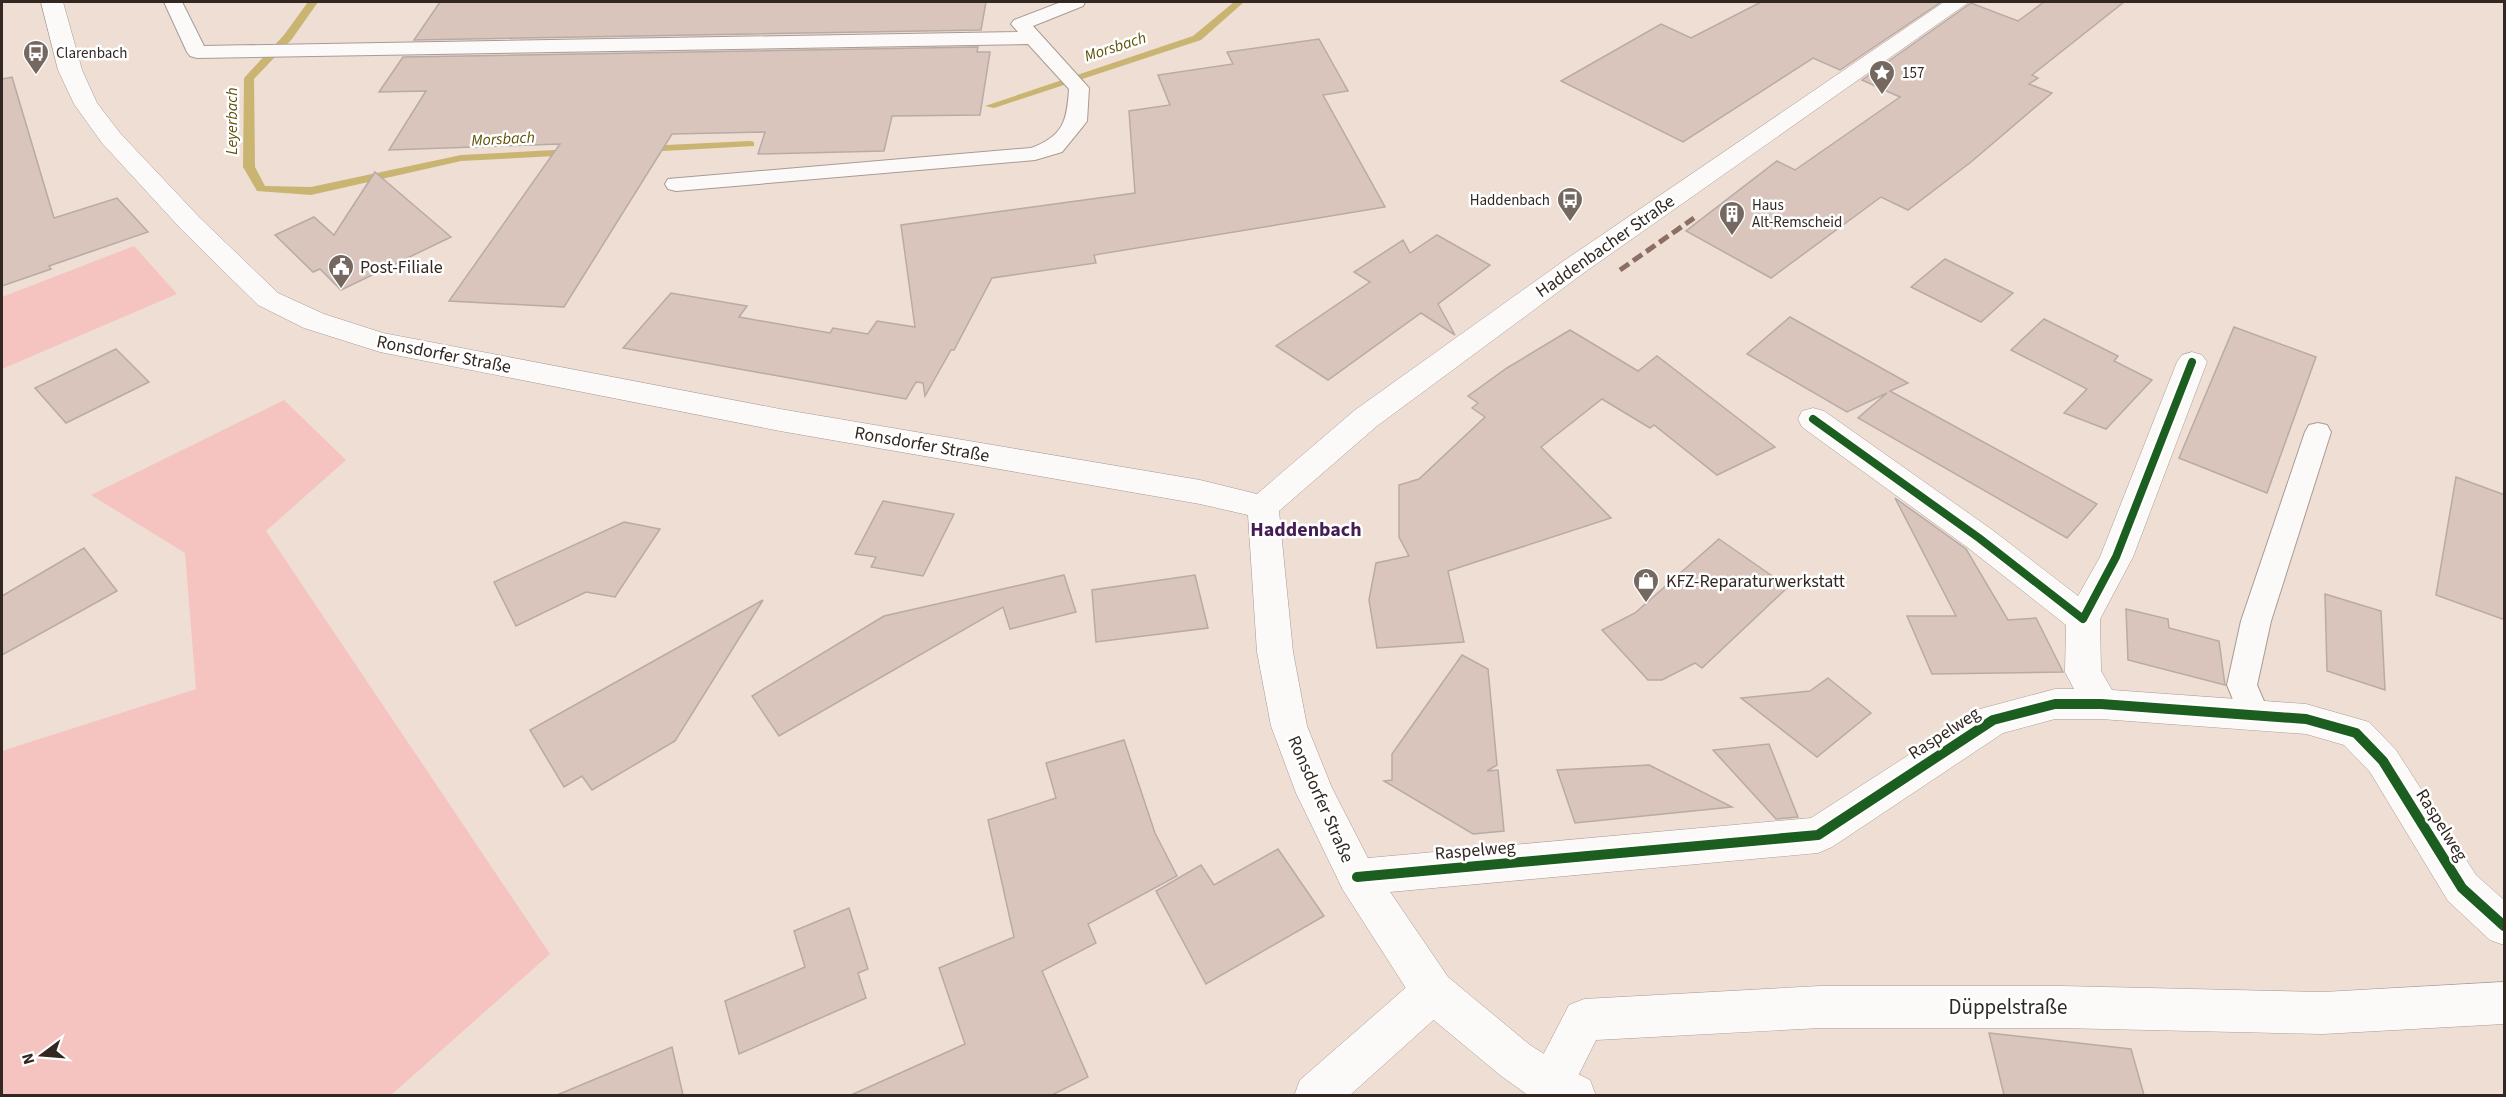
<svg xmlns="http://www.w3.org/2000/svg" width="2506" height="1097" font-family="'Source Sans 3',sans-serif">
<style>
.green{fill:#f5c4c1}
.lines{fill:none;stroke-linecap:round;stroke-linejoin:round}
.stream{fill:#c9b471;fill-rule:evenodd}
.building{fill:#d9c5bc;stroke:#b8aba5;stroke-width:1.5}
.lane-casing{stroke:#a89b94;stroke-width:2}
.street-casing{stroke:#a89b94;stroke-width:1}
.secondary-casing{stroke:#a89b94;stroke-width:1}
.lane{fill:#fcfaf9;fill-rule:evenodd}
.street{fill:#fcfaf9;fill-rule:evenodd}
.secondary{fill:#fcfaf9;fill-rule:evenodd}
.quiet{stroke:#8d6e63;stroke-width:5;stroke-dasharray:11 5;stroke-linecap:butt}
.cycleway-far1-casing{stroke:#fff;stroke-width:12}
.cycleway-casing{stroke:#fff;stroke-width:14}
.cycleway-far1{stroke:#1b5e20;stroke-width:8}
.cycleway{stroke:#1b5e20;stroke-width:10}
.labels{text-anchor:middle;stroke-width:5;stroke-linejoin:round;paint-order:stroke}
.far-poi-label{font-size:15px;fill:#322821;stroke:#fff;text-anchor:start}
.far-water-label{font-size:16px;font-style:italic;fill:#605108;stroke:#fff}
.street-label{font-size:18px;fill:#322821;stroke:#fff}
.poi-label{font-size:18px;fill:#322821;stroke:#fff;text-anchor:start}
.neighbourhood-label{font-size:20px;font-weight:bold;fill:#441d52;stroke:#fff}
.near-street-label{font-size:21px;fill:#322821;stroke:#fff}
</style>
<rect width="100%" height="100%" fill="#eeded4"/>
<!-- green -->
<g class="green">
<path d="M134,246L177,294L2,369V297Z"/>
<path d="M284,400L346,460L266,531L550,954L391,1095H2V751L196,689L185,553L91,495Z"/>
</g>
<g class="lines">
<!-- stream -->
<g class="stream">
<path d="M308,2H318L292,39L254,79L255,167L265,186L311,187L461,155L573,149L579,152L573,155L461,161L311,195L257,191L243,167L244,78L284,35Z"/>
<path d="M1234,2H1244L1201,40L994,108L985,106L1193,36Z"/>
<path d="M750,141L754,142V146L645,152L639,149L645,146Z"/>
</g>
</g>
<!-- building -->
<g class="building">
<path d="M440,2H986L981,30L414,40Z"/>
<path d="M1761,2H1941L1840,70L1813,58L1683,142L1561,81L1661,24L1691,38Z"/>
<path d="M2044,2H2124L2032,75L2038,78L2029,84L2052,93L1971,162L1908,210L1881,197L1771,278L1686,231L1777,161L1795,170L1900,97L1862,80L1971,3L2018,21Z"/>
<path d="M1319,39L1348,91L1323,95L1385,207L1094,255L1096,263L992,278L954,350H951L925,396L923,383L916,382L906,399L623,348L671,293L747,306L739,317L830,333L833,328L868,334L877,321L915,327L901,225L1135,193L1129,111L1170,105L1158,75L1233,64L1227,52Z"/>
<path d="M978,47L977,52H990L980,115L892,116L884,151L758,154L765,132L672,134L564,307L449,301L560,144L389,150L426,91L379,92L403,57Z"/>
<path d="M12,77L54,218L117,198L148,232L49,266L51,269L2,286V79Z"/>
<path d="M375,172L451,237L341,290L320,269L313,272L275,235L314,217L334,235Z"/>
<path d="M1437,235L1490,265L1438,304L1455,335L1421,313L1328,380L1276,346L1370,282L1354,272L1403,240L1410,253Z"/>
<path d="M1945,259L2013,293L1981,322L1911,287Z"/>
<path d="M1790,317L1908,383L1890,391L2097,504L2067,538L1858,418L1887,393L1847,412L1747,354Z"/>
<path d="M2044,319L2118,356L2114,361L2152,380L2106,429L2064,413L2087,389L2011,350Z"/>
<path d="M2234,327L2316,357L2267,493L2179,458Z"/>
<path d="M1570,330L1638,371L1657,356L1775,447L1717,475L1654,425L1650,428L1602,399L1541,447L1611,518L1448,571L1464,642L1377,648L1369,600L1376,563L1409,556L1399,537V485L1419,479L1485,417L1472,408L1478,403L1468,396L1507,368Z"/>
<path d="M116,349L149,382L66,423L35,388Z"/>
<path d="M2456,477L2505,495V620L2436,595Z"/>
<path d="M1895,498L1966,549L2008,620L2036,618L2063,672L1932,674L1907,616H1956Z"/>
<path d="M883,501L954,514L923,576L871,567L876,557L855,554Z"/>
<path d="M624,522L660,529L615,597L586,592L516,626L494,582Z"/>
<path d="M1719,539L1788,587L1702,668L1695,663L1662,680H1648L1602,630L1635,613Z"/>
<path d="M84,548L117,591L2,655V596Z"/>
<path d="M1064,575L1076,612L1010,629L1003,607L779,736L752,696L884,616Z"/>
<path d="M1195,575L1208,628L1096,642L1092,590Z"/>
<path d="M2325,594L2381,611L2385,690L2327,671Z"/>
<path d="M763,600L675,741L592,790L582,776L564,787L530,730Z"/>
<path d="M2126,609L2168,619L2169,628L2219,641L2225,685L2128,660Z"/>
<path d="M1462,655L1488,669L1497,765L1487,771L1498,770L1504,831L1473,834L1384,781L1392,780V754Z"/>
<path d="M1828,678L1871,713L1817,757L1741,698L1810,691Z"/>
<path d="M1124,740L1155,833L1177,876L1088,924L1096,943L1042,971L1088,1077L1052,1095H851L965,1044L939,968L1014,937L988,820L1056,798L1046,763Z"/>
<path d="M1769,744L1798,817L1776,819L1713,750Z"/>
<path d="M1649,765L1732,807L1575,823L1557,770Z"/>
<path d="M1278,849L1324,916L1206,984L1156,891L1201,865L1214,885Z"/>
<path d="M849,908L868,969L858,973L866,998L739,1054L725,1001L805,967L794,931Z"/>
<path d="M1989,1033L2131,1049L2144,1095H2004Z"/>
<path d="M672,1047L683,1095H557Z"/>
</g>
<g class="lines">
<defs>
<g id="lane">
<path d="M164,2H182L204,46L1018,32L1011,24L1014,20L1061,2H1085L1083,6L1033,26L1089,88L1087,121L1084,125L1062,152L1035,160L676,191L668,189L665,184L668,179L1031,148C1064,136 1067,120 1069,89L1028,44L197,58L190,56L187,52Z"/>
<path d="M2318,423L2327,425L2331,432L2271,621L2257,685L2270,715L2265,724L2254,728L2243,724L2227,685L2241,621L2305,432L2309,425Z"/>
</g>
<g id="street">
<path d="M2192,352L2202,355L2207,362L2133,557L2100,619L2101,671L2112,690L2306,704L2369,722L2396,750L2476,875L2504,900V945L2490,940L2448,901L2370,772L2344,745L2306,734L2101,719H2055L2003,733L1832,847L1818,853L1357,895L1343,890L1337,877L1343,864L1357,859L1811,818L1980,709L2055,689H2074L2065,672L2066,625L1967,547L1802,427L1798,419L1802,411L1813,408L1824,411L1991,529L2078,596L2100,557L2177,362L2182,355Z"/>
<path d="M1433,971L1448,977L1454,992L1448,1007L1349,1096H1294L1300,1080L1418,977Z"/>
<path d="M2504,982V1024L2323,1034L2061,1028H1820L1596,1040L1573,1086L1576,1096H1532L1528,1084L1569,1005L1584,999L1820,986H2061L2323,992Z"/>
</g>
<path id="secondary" d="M41,2H63L82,70L97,103L120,133L199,217L278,293L324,314L383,333L780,409L1200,480L1257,494L1355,410L1565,260L1944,2H1969L1585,272L1377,426L1279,511L1293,652L1307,726L1332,788L1371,864L1448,977L1530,1045L1566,1068L1590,1080L1596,1096H1529L1500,1075L1418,1007L1343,890L1296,793L1271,726L1257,652L1248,515L1200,504L780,431L380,352L304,328L258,305L181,229L102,143L74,104L58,70Z"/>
</defs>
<!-- lane casing -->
<use href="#lane" class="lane-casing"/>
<!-- street casing -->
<use href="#street" class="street-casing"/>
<!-- secondary casing -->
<use href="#secondary" class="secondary-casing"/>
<!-- lane -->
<use href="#lane" class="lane"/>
<!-- street -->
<use href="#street" class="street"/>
<!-- secondary -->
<use href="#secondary" class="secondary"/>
<!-- quiet -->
<path class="quiet" d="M1620,270L1694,218"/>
<defs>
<path id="cycleway-far1" d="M1813,419L1979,538L2083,619L2116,557L2192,362"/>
<path id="cycleway" d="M1357,877L1818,835L1993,720L2055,704H2101L2306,719L2356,733L2383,761L2462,888L2504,926"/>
</defs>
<!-- cycleway-far1 casing -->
<use href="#cycleway-far1" class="cycleway-far1-casing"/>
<!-- cycleway casing -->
<use href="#cycleway" class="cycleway-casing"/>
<!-- cycleway-far1 -->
<use href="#cycleway-far1" class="cycleway-far1"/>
<!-- cycleway -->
<use href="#cycleway" class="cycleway"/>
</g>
<!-- icons -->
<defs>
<symbol id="bus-pin" viewBox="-11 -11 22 30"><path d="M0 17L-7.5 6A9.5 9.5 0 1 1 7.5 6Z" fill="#746860" stroke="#fff"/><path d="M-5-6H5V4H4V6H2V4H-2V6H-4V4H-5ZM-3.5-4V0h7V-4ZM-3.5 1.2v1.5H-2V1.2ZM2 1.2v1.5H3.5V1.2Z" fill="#fff"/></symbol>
<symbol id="sight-pin" viewBox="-11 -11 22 30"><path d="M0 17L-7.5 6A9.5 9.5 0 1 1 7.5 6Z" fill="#746860" stroke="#fff"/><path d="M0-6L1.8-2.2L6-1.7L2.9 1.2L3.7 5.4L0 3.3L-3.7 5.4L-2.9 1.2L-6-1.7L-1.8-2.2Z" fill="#fff"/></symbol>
<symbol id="building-pin" viewBox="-11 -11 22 30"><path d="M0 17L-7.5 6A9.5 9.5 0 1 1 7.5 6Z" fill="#746860" stroke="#fff"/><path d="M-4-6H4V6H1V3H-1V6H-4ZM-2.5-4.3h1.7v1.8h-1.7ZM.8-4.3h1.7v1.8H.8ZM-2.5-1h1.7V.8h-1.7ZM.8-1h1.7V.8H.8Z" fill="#fff"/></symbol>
<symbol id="civic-pin" viewBox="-11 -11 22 30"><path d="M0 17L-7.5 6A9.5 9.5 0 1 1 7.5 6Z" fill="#746860" stroke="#fff"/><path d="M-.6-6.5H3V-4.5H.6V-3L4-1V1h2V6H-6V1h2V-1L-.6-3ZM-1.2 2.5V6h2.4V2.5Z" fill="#fff"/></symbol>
<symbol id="shop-pin" viewBox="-11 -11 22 30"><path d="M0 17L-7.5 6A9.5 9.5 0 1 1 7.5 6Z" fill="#746860" stroke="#fff"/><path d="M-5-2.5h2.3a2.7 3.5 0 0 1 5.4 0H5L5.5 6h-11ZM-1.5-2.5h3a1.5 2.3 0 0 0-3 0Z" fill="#fff"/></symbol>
</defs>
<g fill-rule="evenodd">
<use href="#bus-pin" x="21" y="38" width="30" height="40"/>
<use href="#sight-pin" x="1867" y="58" width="30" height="40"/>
<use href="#bus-pin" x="1555" y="185" width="30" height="40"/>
<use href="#building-pin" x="1717" y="199" width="30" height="40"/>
<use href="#civic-pin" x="326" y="252" width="30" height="40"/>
<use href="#shop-pin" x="1631" y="566" width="30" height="40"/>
</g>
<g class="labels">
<!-- far-poi labels -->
<g class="far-poi-label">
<text x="56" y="58">Clarenbach</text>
<text x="1902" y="78">157</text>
<text x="1550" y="205" text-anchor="end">Haddenbach</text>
<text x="1752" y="210">Haus<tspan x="1752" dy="17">Alt-Remscheid</tspan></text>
</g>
<!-- far-water labels -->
<g class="far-water-label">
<text transform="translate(1115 46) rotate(-18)" y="6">Morsbach</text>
<text transform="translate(231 121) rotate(-90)" y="6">Leyerbach</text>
<text transform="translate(503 138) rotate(-3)" y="6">Morsbach</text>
</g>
<!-- street labels -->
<g class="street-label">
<text transform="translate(1605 246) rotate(-35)" y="6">Haddenbacher Straße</text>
<text transform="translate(444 354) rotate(11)" y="6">Ronsdorfer Straße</text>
<text transform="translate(922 444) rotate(10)" y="6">Ronsdorfer Straße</text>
<text transform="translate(1944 733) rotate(-33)" y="6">Raspelweg</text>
<text transform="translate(1321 799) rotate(66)" y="6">Ronsdorfer Straße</text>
<text transform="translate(2442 825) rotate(58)" y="6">Raspelweg</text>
<text transform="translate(1475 850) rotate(-5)" y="6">Raspelweg</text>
</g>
<!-- poi labels -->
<g class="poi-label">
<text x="360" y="273">Post-Filiale</text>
<text x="1666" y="587">KFZ-Reparaturwerkstatt</text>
</g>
<!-- neighbourhood labels -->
<g class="neighbourhood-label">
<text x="1306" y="536">Haddenbach</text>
</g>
<!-- near-street labels -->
<g class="near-street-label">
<text x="2008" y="1014">Düppelstraße</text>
</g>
</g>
<!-- border -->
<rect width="2506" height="1097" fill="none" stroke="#322821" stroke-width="6"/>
<!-- north arrow -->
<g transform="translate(42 1055) rotate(254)" stroke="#ffffff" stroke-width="4.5" paint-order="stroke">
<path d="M0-4.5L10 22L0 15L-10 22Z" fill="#322821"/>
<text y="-9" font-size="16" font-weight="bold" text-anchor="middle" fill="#322821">N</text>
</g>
</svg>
